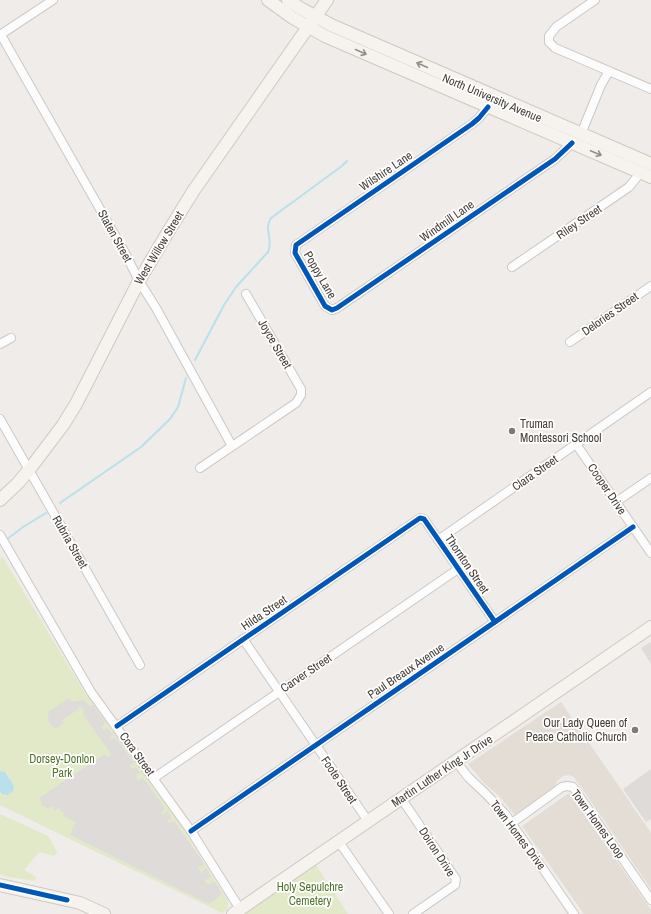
<svg xmlns="http://www.w3.org/2000/svg" width="651" height="914" font-family="'Archivo Narrow',sans-serif">
<style>
.residential{fill:#e3ddd6}
.green{fill:#e1e9c9}
.parking{fill:#dedbd9}
.water{fill:#bae0ec}
.lines{fill:none;stroke-linecap:round;stroke-linejoin:round}
.stream{stroke:#bae0ec;stroke-width:2}
.street-casing{stroke:#ccc8c5;stroke-width:10}
.secondary-casing{stroke:#d0c9c1;stroke-width:14}
.street{stroke:#fdfcfc;stroke-width:8}
.secondary{stroke:#f6f3ee;stroke-width:12}
.cycleway-casing{stroke:#fff;stroke-width:8}
.cycleway{stroke:#0057b8;stroke-width:5}
.oneway{stroke:#958e88}
.poi-dot{fill:#807a74;stroke:#fff;stroke-width:1.5}
.labels{text-anchor:middle;stroke-width:3.5;stroke-linejoin:round;paint-order:stroke}
.street-label{font-size:12px;fill:#453c35;stroke:#fff}
.poi-label{font-size:12px;fill:#453c35;stroke:#fff;text-anchor:start}
.park-label{font-size:12px;fill:#52752a;stroke:#fff}
</style>
<rect width="100%" height="100%" fill="#efece9"/>
<!-- residential -->
<g class="residential">
<path d="M561,702L651,833V889L574,777L569,775L563,776L557,781L555,787L515,815L498,795L484,783L468,764Z"/>
<path d="M569,793L651,910V914H584L522,826Z"/>
</g>
<!-- green -->
<g class="green">
<path d="M2,556L85,693L179,823L227,899C230,906 227,910 222,913L0,805V560Z"/>
<path d="M0,814L48,836L57,852L54,856L39,852L24,870L36,877L35,881L8,877L0,874Z"/>
<path d="M316,865L348,914H245Z"/>
</g>
<!-- parking -->
<g class="parking">
<path d="M651,642V664L641,648Z"/>
<path d="M69,698L72,702L84,700L90,707L93,705L106,723L101,727L104,730L108,728L113,735L110,737V738L112,739L115,737L134,763L130,765L131,768L133,769L136,767L140,773L136,776L138,781L143,778L165,808L161,813L163,815L167,811L172,818L167,821L168,823L174,821L204,864L198,868L201,873L206,868L211,877L204,880L208,885L214,881L222,894L209,904L70,835L76,822L63,816L64,814L59,808L55,811L52,806L48,808L41,805L42,803L39,798L105,754L107,757L110,756L111,754L83,714L84,710L81,707H78L79,709L62,720L64,723L54,729L47,719L49,715L48,712Z"/>
<path d="M651,769V819L646,822L623,789Z"/>
</g>
<!-- water -->
<path class="water" d="M0,771L5,772L14,786L13,791L8,795L2,794L0,791Z"/>
<g class="lines">
<!-- stream -->
<g class="stream">
<path d="M195,360L224,305L236,287L268,252C274,239 263,230 271,218L342,166L347,161"/>
<path d="M60,503L141,447L170,419L178,407L186,378"/>
<path d="M6,540L23,527L46,513"/>
</g>
<defs>
<g id="street">
<path d="M595,0L556,27L549,36V42L555,48L651,89"/>
<path d="M0,35L53,0"/>
<path d="M1,35L125,253L139,281L156,308L232,446"/>
<path d="M488,107L479,118L472,124L296,245L295,253L325,306L332,310L337,308L555,159L572,143"/>
<path d="M581,134L601,85L609,71"/>
<path d="M512,267L629,187L641,172"/>
<path d="M570,342L651,286"/>
<path d="M0,344L11,338"/>
<path d="M0,419L140,665"/>
<path d="M576,444L651,553"/>
<path d="M200,468L296,403L301,395V389L246,294"/>
<path d="M616,502L651,478"/>
<path d="M0,535L91,692L191,831L240,909"/>
<path d="M438,540L651,392"/>
<path d="M243,639L368,821"/>
<path d="M117,726L420,518L424,519L495,622"/>
<path d="M456,761L468,777L485,793L506,815L574,914"/>
<path d="M154,778L458,569"/>
<path d="M401,798L456,879L455,885L452,887L413,914"/>
<path d="M512,823L562,787L567,786L573,787L651,900"/>
<path d="M191,831L633,527"/>
<path d="M339,842L389,914"/>
</g>
<g id="secondary">
<path d="M268,0L293,18L325,36L651,177"/>
<path d="M288,0L300,8L331,25L651,164"/>
<path d="M0,500L18,483L29,470L63,425L76,404L139,281L168,232L194,190L327,0"/>
<path d="M0,885L67,900L80,903L104,914"/>
<path d="M233,914L651,627"/>
</g>
</defs>
<!-- street casing -->
<use href="#street" class="street-casing"/>
<!-- secondary casing -->
<use href="#secondary" class="secondary-casing"/>
<!-- street -->
<use href="#street" class="street"/>
<!-- secondary -->
<use href="#secondary" class="secondary"/>
<defs>
<g id="cycleway">
<path d="M488,107L479,118L472,124L296,245L295,253L325,306L332,310L337,308L555,159L572,143"/>
<path d="M117,726L420,518L424,519L495,622"/>
<path d="M191,831L633,527"/>
<path d="M0,885L67,900"/>
</g>
</defs>
<!-- cycleway casing -->
<use href="#cycleway" class="cycleway-casing"/>
<!-- cycleway -->
<use href="#cycleway" class="cycleway"/>
</g>
<!-- one-way arrows -->
<defs><path id="oneway-shaft" d="M-6 0H5M1.5-3L5.5 0L1.5 3" fill="none" stroke-width="1.6" stroke-linecap="round" stroke-linejoin="round"/></defs>
<g class="oneway">
<use href="#oneway-shaft" transform="translate(361 52) rotate(24)"/>
<use href="#oneway-shaft" transform="translate(422 65) rotate(-156)"/>
<use href="#oneway-shaft" transform="translate(596 153) rotate(23)"/>
</g>
<!-- markers -->
<g class="poi-dot">
<circle cx="512" cy="431" r="4"/>
<circle cx="635" cy="730" r="4"/>
</g>
<g class="labels">
<!-- street labels -->
<g class="street-label">
<text transform="translate(492 98) rotate(23)" y="4">North University Avenue</text>
<text transform="translate(386 171) rotate(-34)" y="4">Wilshire Lane</text>
<text transform="translate(447 221) rotate(-35)" y="4">Windmill Lane</text>
<text transform="translate(579 222) rotate(-34)" y="4">Riley Street</text>
<text transform="translate(115 236) rotate(61)" y="4">Staten Street</text>
<text transform="translate(159 248) rotate(-59)" y="4">West Willow Street</text>
<text transform="translate(320 275) rotate(60)" y="4">Poppy Lane</text>
<text transform="translate(610 314) rotate(-35)" y="4">Delories Street</text>
<text transform="translate(275 344) rotate(60)" y="4">Joyce Street</text>
<text transform="translate(535 473) rotate(-35)" y="4">Clara Street</text>
<text transform="translate(607 489) rotate(56)" y="4">Cooper Drive</text>
<text transform="translate(70 542) rotate(60)" y="4">Rubria Street</text>
<text transform="translate(467 564) rotate(56)" y="4">Thornton Street</text>
<text transform="translate(264 613) rotate(-34)" y="4">Hilda Street</text>
<text transform="translate(406 671) rotate(-34)" y="4">Paul Breaux Avenue</text>
<text transform="translate(306 673) rotate(-34)" y="4">Carver Street</text>
<text transform="translate(137 754) rotate(54)" y="4">Cora Street</text>
<text transform="translate(442 771) rotate(-34)" y="4">Martin Luther King Jr Drive</text>
<text transform="translate(339 780) rotate(56)" y="4">Foote Street</text>
<text transform="translate(598 824) rotate(54)" y="4">Town Homes Loop</text>
<text transform="translate(518 835) rotate(53)" y="4">Town Homes Drive</text>
<text transform="translate(437 852) rotate(57)" y="4">Doiron Drive</text>
</g>
<!-- poi labels -->
<g class="poi-label">
<text x="520" y="428">Truman<tspan x="520" dy="14">Montessori School</tspan></text>
<text x="627" y="727" text-anchor="end">Our Lady Queen of<tspan x="627" dy="14">Peace Catholic Church</tspan></text>
</g>
<!-- park labels -->
<g class="park-label">
<text x="62" y="763">Dorsey-Donlon<tspan x="62" dy="14">Park</tspan></text>
<text x="310" y="891">Holy Sepulchre<tspan x="310" dy="14">Cemetery</tspan></text>
</g>
</g>
</svg>
